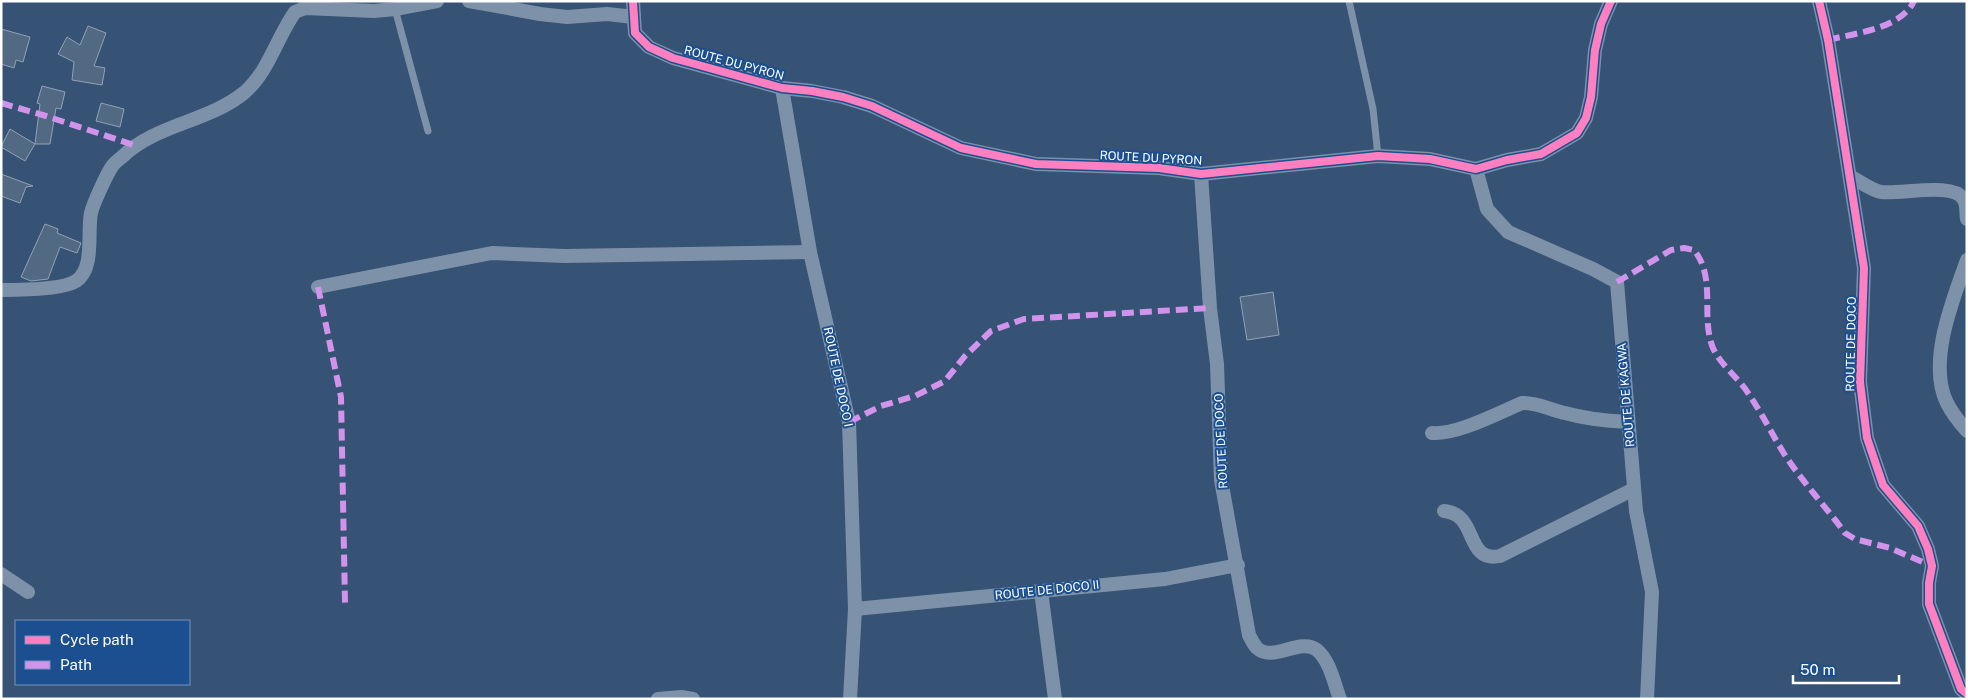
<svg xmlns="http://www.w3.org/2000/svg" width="1968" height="700" font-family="'Public Sans',sans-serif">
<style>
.building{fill:#526984;stroke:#92a2b6}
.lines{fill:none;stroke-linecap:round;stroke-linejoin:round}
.service{stroke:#7d92a8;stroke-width:7}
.minor{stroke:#7d92a8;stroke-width:14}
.quiet{stroke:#d193ec;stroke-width:6;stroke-dasharray:12 6;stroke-linecap:butt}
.cycleway-casing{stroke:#1b4f8f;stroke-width:11}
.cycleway{stroke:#ff80c0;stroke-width:8}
.labels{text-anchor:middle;stroke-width:4;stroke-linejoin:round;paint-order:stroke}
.street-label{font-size:12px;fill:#fff;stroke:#1b4f8f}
</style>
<rect width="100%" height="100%" fill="#365274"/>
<!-- building -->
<g class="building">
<path d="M88,26L106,33L94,66L105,68L102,85L72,80L74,62L58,54L67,37L80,45Z"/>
<path d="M1,29L30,37L23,62L16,60L14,68L1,64Z"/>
<path d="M42,86L65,92L61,109L56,108L50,144H35L40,104L37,103Z"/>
<path d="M101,103L124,109L120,127L96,121Z"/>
<path d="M10,129L35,144L25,161L1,147Z"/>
<path d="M1,174L33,186L26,187L20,203L1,196Z"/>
<path d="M45,224L58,229L57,233L81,243L77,253L60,247L48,279L31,281L21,277Z"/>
<path d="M1273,292L1279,335L1247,340L1240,297Z"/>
</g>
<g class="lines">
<!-- service -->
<g class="service">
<path d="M1349,1L1373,109L1378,156"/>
<path d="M395,9L428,131"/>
</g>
<!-- minor -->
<g class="minor">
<path d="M469,1L540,14L567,17L607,14L634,17"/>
<path d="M633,1L635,33L649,47L673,58L782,88L812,91L843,97L872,106L961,148L1036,164L1159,168L1201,174L1378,156L1430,159L1476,169L1507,160L1541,154L1577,133L1586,118L1591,97L1595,50L1601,24L1611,1"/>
<path d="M1819,1L1828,40L1864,268L1860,382L1867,438L1883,485L1918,526L1928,549L1932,566L1929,583V604L1961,689L1967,694"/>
<path d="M782,88L810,252L849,422L855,609L850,699"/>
<path d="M1476,169L1487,209L1508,232L1593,269L1617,282L1636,511L1652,592L1647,699"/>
<path d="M1201,174L1210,308L1217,364L1221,480L1249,635C1251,639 1254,645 1257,648C1273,663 1300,637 1317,650C1330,661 1334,683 1340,699"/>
<path d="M1850,176C1859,181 1871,190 1881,192C1900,195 1955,181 1964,200C1967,205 1966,214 1967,219"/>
<path d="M1967,260C1953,299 1927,363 1947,403C1952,413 1960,423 1967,431"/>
<path d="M318,287L492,253L565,256L810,252"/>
<path d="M1,290C18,290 63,290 76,281C95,269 87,232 91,213C93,204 106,176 111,168C113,164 118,160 122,157C156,124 209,122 245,92C269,71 277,37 295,12L305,8L374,11L395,9L437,1"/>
<path d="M1432,433C1457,435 1498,413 1522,403C1537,402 1550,410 1565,413C1586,419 1607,421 1628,422"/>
<path d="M1444,511C1479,514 1464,563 1500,556L1634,489"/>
<path d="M1,574L28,592"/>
<path d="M1041,591L1055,699"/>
<path d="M855,609L1165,579L1238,565"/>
<path d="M658,699L681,697L693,699"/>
</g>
<!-- quiet -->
<g class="quiet">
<path d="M1828,40C1855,33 1901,29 1914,1"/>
<path d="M1,103L46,116L134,145"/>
<path d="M1617,282L1671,250L1684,248L1694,250C1717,279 1700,316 1713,348C1721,366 1738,377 1748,393C1761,412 1771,432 1783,452C1800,479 1826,507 1845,533L1855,539L1890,548L1932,566"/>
<path d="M318,287L341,397L345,603"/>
<path d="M849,422L881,406L915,396L945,381L965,356L991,331L1024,319L1210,308"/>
</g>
<defs>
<g id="cycleway">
<path d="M633,1L635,33L649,47L673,58L782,88L812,91L843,97L872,106L961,148L1036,164L1159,168L1201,174L1378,156L1430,159L1476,169L1507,160L1541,154L1577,133L1586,118L1591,97L1595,50L1601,24L1611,1"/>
<path d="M1819,1L1828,40L1864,268L1860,382L1867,438L1883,485L1918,526L1928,549L1932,566L1929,583V604L1961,689L1967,694"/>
</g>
</defs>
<!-- cycleway casing -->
<use href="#cycleway" class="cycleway-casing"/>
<!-- cycleway -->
<use href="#cycleway" class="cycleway"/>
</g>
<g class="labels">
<!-- street labels -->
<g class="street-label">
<text transform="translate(734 63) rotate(15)" y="4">ROUTE DU PYRON</text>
<text transform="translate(1151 158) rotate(3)" y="4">ROUTE DU PYRON</text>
<text transform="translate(1851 344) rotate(-89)" y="4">ROUTE DE DOCO</text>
<text transform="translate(838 377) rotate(78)" y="4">ROUTE DE DOCO I</text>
<text transform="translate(1626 395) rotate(-95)" y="4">ROUTE DE KAGWA</text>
<text transform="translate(1221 441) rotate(-93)" y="4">ROUTE DE DOCO</text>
<text transform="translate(1047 590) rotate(-6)" y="4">ROUTE DE DOCO II</text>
</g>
</g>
<!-- border -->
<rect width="1968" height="700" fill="none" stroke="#ffffff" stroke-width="5"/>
<!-- legend -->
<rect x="15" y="620" width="175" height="65" fill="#1b4f8f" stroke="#7695bc"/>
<rect x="25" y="636" width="25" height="8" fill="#ff80c0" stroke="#7695bc"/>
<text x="60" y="645" font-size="15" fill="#ffffff">Cycle path</text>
<rect x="25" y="661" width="25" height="8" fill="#d193ec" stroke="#7695bc"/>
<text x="60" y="670" font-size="15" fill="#ffffff">Path</text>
<!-- scale -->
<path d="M1793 675v8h106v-8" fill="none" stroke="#ffffff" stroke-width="2.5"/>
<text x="1800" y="675" font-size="15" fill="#ffffff" stroke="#1b4f8f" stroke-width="4" paint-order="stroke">50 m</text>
</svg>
